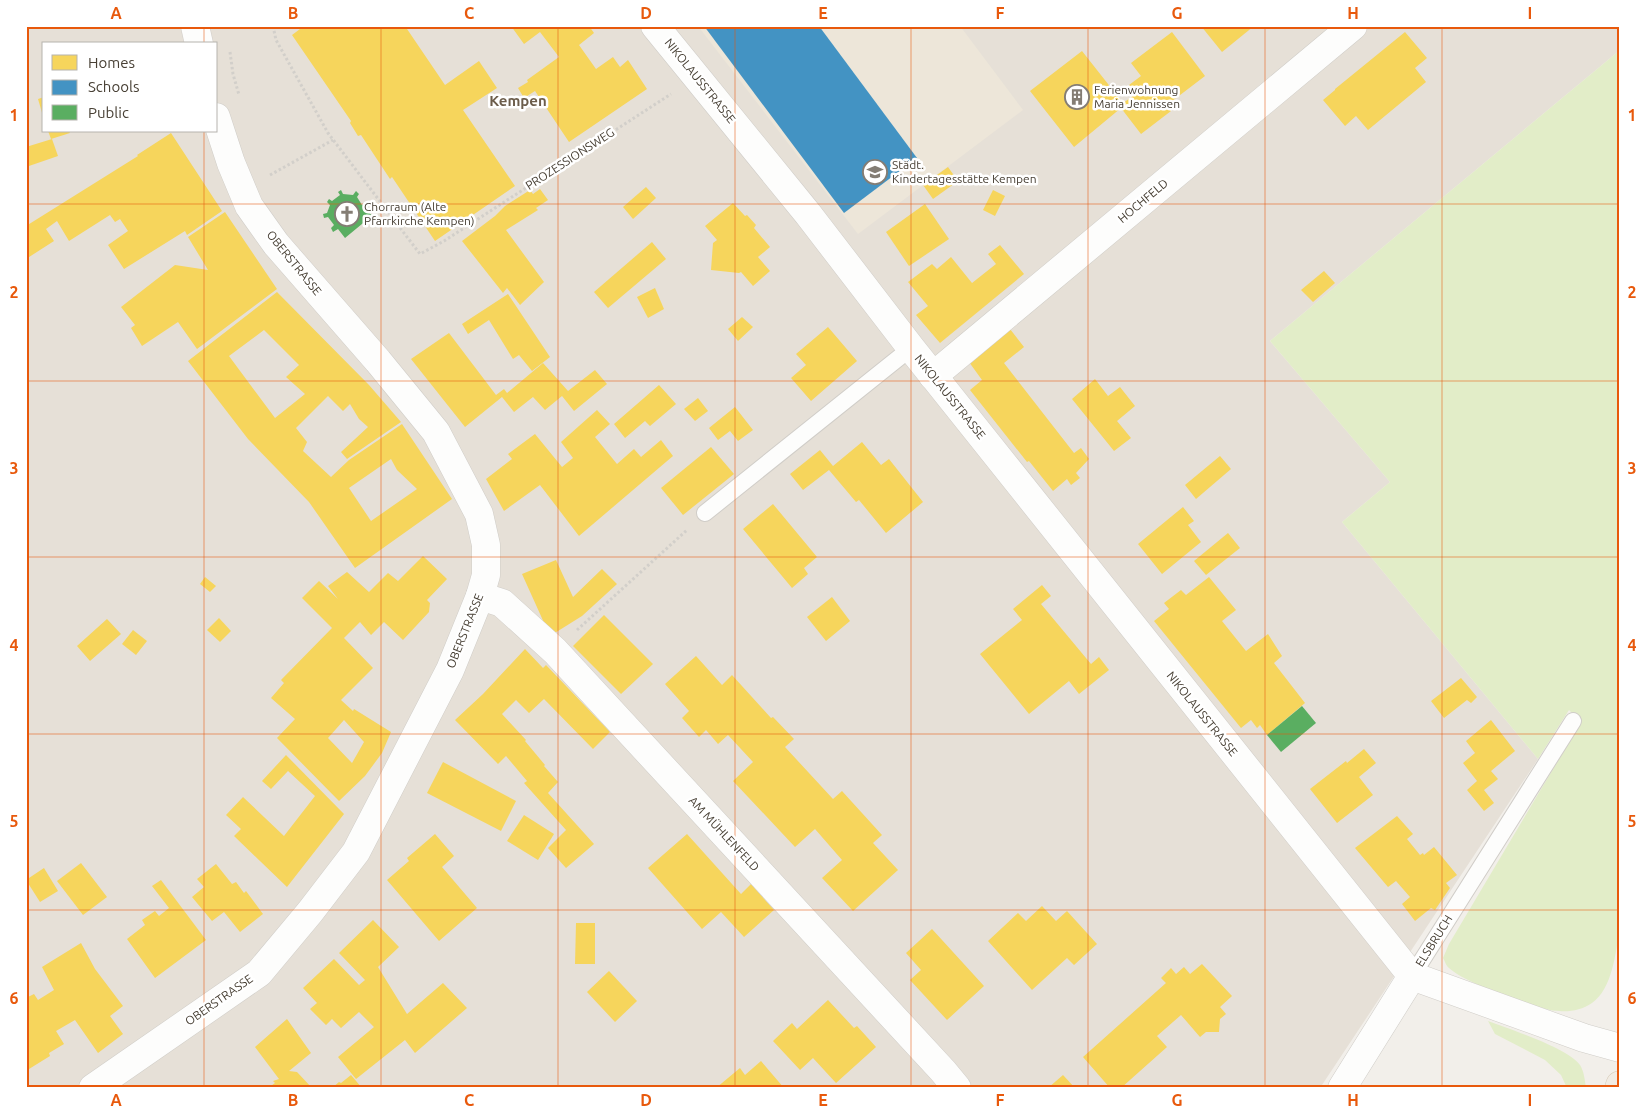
<svg xmlns="http://www.w3.org/2000/svg" width="1646" height="1114" font-family="Ubuntu,sans-serif">
<style>
.residential{fill:#e6e0d7;fill-rule:evenodd}
.education{fill:#ede6d9}
.green{fill:#e2edc8}
.homes{fill:#f6d55c;fill-rule:evenodd}
.schools{fill:#4393c3}
.public{fill:#5aae61}
.lines{fill:none;stroke-linecap:round;stroke-linejoin:round}
.service-casing{stroke:#d0cdc8;stroke-width:18}
.minor-casing{stroke:#d0cdc8;stroke-width:29}
.primary-casing{stroke:#d5cab6;stroke-width:29}
.path{stroke:#d2cfca;stroke-width:3;stroke-dasharray:2.5 2.5;stroke-linecap:butt}
.service{stroke:#fdfdfc;stroke-width:16}
.minor{stroke:#fdfdfc;stroke-width:28}
.primary{stroke:#f1ece4;stroke-width:28}
.grid{fill:none;stroke:#e8590c;stroke-width:1;stroke-opacity:0.55}
.labels{text-anchor:middle;stroke-width:5;stroke-linejoin:round;paint-order:stroke}
.street-label{font-size:12px;fill:#484035;stroke:#fff}
.poi-label{font-size:12px;fill:#484035;stroke:#fff;text-anchor:start}
.quarter-label{font-size:15px;font-weight:bold;fill:#6c5d4b;stroke:#fff}
.neatline{fill:none;stroke:#e8590c;stroke-width:2}
.grid-label{font-size:16px;text-anchor:middle;font-weight:bold;fill:#e8590c}
</style>
<rect width="100%" height="100%" fill="#f2efea"/>
<!-- residential -->
<path class="residential" d="M26,26H1620V50L1270,341L1390,482L1342,522L1538,759L1320,1088H26ZM44,44H216V131H44Z"/>
<!-- education -->
<path class="education" d="M698,26H960L1023,110L858,234Z"/>
<!-- green -->
<g class="green">
<path d="M1620,50V930C1615,953 1613,988 1592,1003C1582,1010 1570,1012 1559,1011C1539,1011 1463,982 1449,968C1446,966 1445,961 1443,958L1449,944L1581,722L1569,710L1538,759L1342,522L1390,482L1270,341Z"/>
<path d="M1488,1021C1509,1029 1568,1048 1580,1065C1584,1071 1585,1081 1586,1088H1567L1561,1075L1545,1060L1495,1034Z"/>
</g>
<!-- homes -->
<g class="homes">
<path d="M304,26H405L445,85L479,61L497,88L463,110L515,186L435,241L392,177L390,179L361,135L358,136L350,123L351,121L292,35Z"/>
<path d="M511,26H589L594,33L579,45L596,69L613,57L620,67L628,60L647,89L569,142L535,91L524,98L518,88L528,82L527,80L559,57L540,32L524,44Z"/>
<path d="M1201,26H1254L1222,52Z"/>
<path d="M1172,32L1205,76L1167,105L1171,111L1141,134L1121,108L1074,147L1030,91L1082,51L1123,103L1136,94L1129,85L1141,76L1131,63Z"/>
<path d="M1405,32L1427,58L1415,68L1426,82L1368,130L1356,116L1345,126L1323,100L1335,90V89Z"/>
<path d="M44,97V116H43L38,99Z"/>
<path d="M48,131H69L70,133L51,139Z"/>
<path d="M171,133L222,211L187,235L185,231L124,269L108,245L128,231L120,219L115,222L110,215L69,241L57,221L46,229L54,241L26,259V226L138,156L137,155Z"/>
<path d="M52,139L58,156L29,166L26,156V147Z"/>
<path d="M948,167L958,181L933,199L923,185Z"/>
<path d="M646,187L656,198L633,219L623,207Z"/>
<path d="M540,189L548,200L536,208L538,210L506,230L544,282L520,305L507,288L503,293L462,241L495,216L505,206L530,190L533,194Z"/>
<path d="M993,190L1005,196L995,216L983,210Z"/>
<path d="M733,203L745,216L747,215L756,225L754,228L770,247L758,257L770,271L753,286L741,272L739,273L711,270L713,243L717,240L705,226Z"/>
<path d="M925,204L949,239L909,266L886,232Z"/>
<path d="M225,212L277,289L197,349L178,322L142,346L131,328L135,325L121,307L175,265L208,270L188,237Z"/>
<path d="M652,242L666,259L608,308L594,292Z"/>
<path d="M1000,245L1024,274L940,343L916,315L928,306L908,282L932,264L937,269L951,257L972,283L996,264L988,254Z"/>
<path d="M1324,271L1335,283L1313,302L1301,290Z"/>
<path d="M655,288L664,309L648,318L637,297Z"/>
<path d="M277,292L369,385L401,422L347,459L341,452L368,427L359,419L350,404L343,411L328,396L296,428L307,442L303,451L331,477L349,460L402,424L452,499L355,568L309,502L248,439L188,361ZM264,330L299,365L286,377L305,394L275,418L229,356ZM391,459L397,470L417,489L371,521L349,488Z"/>
<path d="M508,294L550,357L532,371L519,355L513,359L489,320L468,334L462,324Z"/>
<path d="M742,317L753,327L738,341L728,329Z"/>
<path d="M828,327L857,361L811,401L791,378L806,365L796,354Z"/>
<path d="M1010,329L1024,347L1004,363L1074,453L1081,448L1089,459L1076,473L1080,478L1071,485L1067,479L1053,491L1029,461L1027,462L970,390L982,380L969,362Z"/>
<path d="M449,333L496,395L504,389L507,393L543,363L568,391L595,370L607,384L574,411L562,396L545,410L533,397L514,412L502,397L465,427L411,359Z"/>
<path d="M1095,379L1108,396L1120,387L1135,406L1117,421L1131,438L1114,451L1072,399Z"/>
<path d="M659,385L676,404L650,426L645,421L625,438L614,424Z"/>
<path d="M698,398L708,411L695,421L684,409Z"/>
<path d="M735,407L753,430L738,441L730,431L718,440L709,428Z"/>
<path d="M597,410L610,424L595,437L617,464L634,449L641,457L661,440L673,456L579,536L540,485L504,511L486,479L512,459L508,454L535,434L562,467L573,458L561,442Z"/>
<path d="M862,442L881,465L889,459L923,502L886,533L859,500L856,502L829,470L803,490L790,474L820,450L833,466Z"/>
<path d="M711,447L734,474L683,515L661,488Z"/>
<path d="M1220,456L1231,469L1196,499L1185,485Z"/>
<path d="M773,504L817,557L804,568L808,574L792,588L743,529Z"/>
<path d="M1183,507L1194,521L1188,525L1201,542L1162,574L1138,544Z"/>
<path d="M1228,533L1240,548L1206,575L1194,561Z"/>
<path d="M423,556L447,579L427,600L430,603L429,612L403,640L384,622L371,635L360,622L344,638L373,668L341,700L353,711L354,709L391,732L382,753L365,776L339,801L277,738L295,719L271,698L284,683L281,680L332,628L302,598L319,581L338,599L328,586L347,572L369,592L388,573L398,581ZM344,720L364,742L352,763L328,738Z"/>
<path d="M556,560L573,597L602,569L617,584L582,616L550,636L522,574Z"/>
<path d="M205,577L216,586L210,592L200,584Z"/>
<path d="M1209,577L1236,610L1222,621L1246,651L1268,634L1282,656L1274,663L1305,703L1267,735L1260,725L1257,728L1251,720L1241,728L1154,621L1169,609L1164,603L1181,590L1186,595Z"/>
<path d="M1042,585L1051,596L1041,604L1091,664L1099,657L1109,670L1079,694L1069,681L1029,714L980,654L1022,620L1013,609Z"/>
<path d="M832,597L850,621L826,641L807,617Z"/>
<path d="M604,615L653,664L621,694L573,646Z"/>
<path d="M219,618L231,631L220,642L207,630Z"/>
<path d="M107,619L121,634L90,661L77,646Z"/>
<path d="M133,630L147,641L136,655L122,644Z"/>
<path d="M525,649L543,668L546,665L610,732L593,749L544,699L529,713L516,700L502,714L526,740L525,741L545,765L544,766L558,782L548,793L594,844L566,868L548,848L566,830L524,783L527,781L506,756L498,764L455,720L483,694Z"/>
<path d="M696,656L722,685L732,675L771,718L773,717L794,739L785,747L833,799L842,791L882,835L873,843L898,870L853,911L822,878L842,860L815,829L795,847L733,781L753,762L728,735L718,744L706,730L699,737L682,718L689,711L665,684Z"/>
<path d="M1461,678L1477,697L1471,703L1467,700L1444,718L1431,701Z"/>
<path d="M1491,720L1515,751L1491,771L1498,779L1484,790L1494,803L1484,811L1467,790L1477,781L1463,763L1475,753L1466,741Z"/>
<path d="M1364,749L1376,763L1359,777L1373,795L1337,823L1310,789L1346,761L1347,763Z"/>
<path d="M286,755L344,814L287,887L234,836L241,829L226,815L243,797L284,836L315,796L288,771L271,789L262,781Z"/>
<path d="M443,762L516,801L501,831L427,793Z"/>
<path d="M524,815L554,834L538,860L507,841Z"/>
<path d="M1397,816L1413,834L1407,839L1420,855L1423,853L1424,855L1434,847L1457,875L1446,883L1450,888L1435,910L1431,908L1415,921L1402,904L1410,897L1396,881L1388,887L1355,848Z"/>
<path d="M435,834L454,856L442,867L477,908L439,941L387,880L409,861L407,858Z"/>
<path d="M687,834L741,894L751,884L774,910L744,937L721,912L702,929L648,868Z"/>
<path d="M81,863L107,897L83,915L57,881Z"/>
<path d="M216,864L232,884L236,882L244,893L246,891L263,914L240,932L224,912L212,921L192,897L204,887L197,879Z"/>
<path d="M44,868L58,891L40,902L26,880Z"/>
<path d="M161,880L206,940L155,978L127,939L145,925L142,920L155,911L159,916L169,908L152,886Z"/>
<path d="M1042,906L1056,921L1067,911L1097,944L1074,965L1067,958L1032,990L988,941L1018,913L1026,921Z"/>
<path d="M373,920L399,947L378,967L407,1014L443,983L467,1008L415,1053L405,1040L356,1079L338,1057L374,1027L359,1012L341,1028L332,1019L326,1025L310,1009L317,1003L303,988L334,959L359,985L365,980L339,953Z"/>
<path d="M576,923H595V964H575Z"/>
<path d="M932,929L984,986L947,1020L910,980L921,970L906,953Z"/>
<path d="M81,943L95,969L123,1006L110,1016L123,1034L98,1053L75,1020L56,1031L64,1044L49,1053L50,1056L29,1069L26,1064V998L34,994L38,1000L54,990L42,967Z"/>
<path d="M1202,964L1232,996L1220,1007L1226,1014L1220,1019L1219,1032H1206L1200,1037L1181,1015L1157,1036L1167,1047L1121,1088H1110L1083,1057L1166,983L1161,978L1171,968L1176,974L1184,967L1190,974Z"/>
<path d="M609,971L637,1001L615,1022L587,992Z"/>
<path d="M828,1000L854,1028L857,1026L876,1047L836,1083L813,1058L800,1070L773,1041L792,1023L797,1029Z"/>
<path d="M287,1019L311,1053L289,1071L297,1072L312,1088H268L275,1083L273,1081L279,1079L255,1047Z"/>
<path d="M761,1061L784,1088H716L740,1068L745,1075Z"/>
<path d="M351,1075L362,1088H332L339,1082L341,1083Z"/>
<path d="M1063,1075L1075,1088H1048Z"/>
</g>
<!-- schools -->
<path class="schools" d="M704,26H819L917,158L844,213Z"/>
<!-- public -->
<g class="public">
<path d="M341,190L343,194L353,195L356,191L359,194L357,197L362,205L367,202L368,205L365,208L373,217L369,220L368,219L345,238L338,229L333,232L331,228L334,225L328,217L324,218L323,214L327,213L330,205L327,202L329,199L332,201L340,195L338,192Z"/>
<path d="M1302,706L1316,723L1281,752L1267,735Z"/>
</g>
<g class="lines">
<defs>
<g id="service">
<path d="M705,513L911,348"/>
<path d="M1412,976L1573,721"/>
</g>
<g id="minor">
<path d="M195,26L199,44"/>
<path d="M655,26L808,214L911,348L1412,976"/>
<path d="M933,376L1353,26"/>
<path d="M480,596L502,603L555,651L943,1071L957,1088"/>
<path d="M1412,976L1584,1038L1620,1048"/>
<path d="M93,1088L259,973L310,912L356,852L450,670L480,596L486,575V545L479,514L436,432L378,361L276,244L249,206L231,163L216,117"/>
<path d="M1342,1088L1412,976"/>
</g>
<path id="primary" d="M1619,1088L1620,1085"/>
</defs>
<!-- service casing -->
<use href="#service" class="service-casing"/>
<!-- minor casing -->
<use href="#minor" class="minor-casing"/>
<!-- primary casing -->
<use href="#primary" class="primary-casing"/>
<!-- path -->
<g class="path">
<path d="M273,26L276,40L328,133L420,254L444,241L671,94"/>
<path d="M230,52L233,74L239,95"/>
<path d="M270,175L333,140"/>
<path d="M577,630L687,530"/>
</g>
<!-- service -->
<use href="#service" class="service"/>
<!-- minor -->
<use href="#minor" class="minor"/>
<!-- primary -->
<use href="#primary" class="primary"/>
</g>
<!-- grid -->
<path class="grid" d="M204,26V44M381,26V1088M558,26V1088M735,26V1088M911,26V1088M1088,26V1088M1265,26V1088M1442,26V1088M204,131V1088M26,204H1620M26,381H1620M26,557H1620M26,734H1620M26,910H1620"/>
<!-- icons -->
<defs>
<symbol id="building-ring" viewBox="-11 -11 22 22"><circle r="9.5" fill="#fff" stroke="#847d74" stroke-width="1.5"/><path d="M-4-6H4V6H1V3H-1V6H-4ZM-2.5-4.3h1.7v1.8h-1.7ZM.8-4.3h1.7v1.8H.8ZM-2.5-1h1.7V.8h-1.7ZM.8-1h1.7V.8H.8Z" fill="#847d74"/></symbol>
<symbol id="school-ring" viewBox="-11 -11 22 22"><circle r="9.5" fill="#fff" stroke="#847d74" stroke-width="1.5"/><path d="M0-5L7-2L0 1L-7-2ZM-4 1L0 2.5L4 1V4Q0 6-4 4Z" fill="#847d74"/></symbol>
<symbol id="church-ring" viewBox="-11 -11 22 22"><circle r="9.5" fill="#fff" stroke="#847d74" stroke-width="1.5"/><path d="M-1.2-6h2.4v3.5h3.3v2.4h-3.3V6h-2.4V-.1h-3.3v-2.4h3.3Z" fill="#847d74"/></symbol>
</defs>
<g fill-rule="evenodd">
<use href="#building-ring" x="1063" y="83" width="28" height="28"/>
<use href="#school-ring" x="861" y="158" width="28" height="28"/>
<use href="#church-ring" x="333" y="200" width="28" height="28"/>
</g>
<g class="labels">
<!-- street labels -->
<g class="street-label">
<text transform="translate(700 81) rotate(51)" y="4">NIKOLAUSSTRASSE</text>
<text transform="translate(570 159) rotate(-33)" y="4">PROZESSIONSWEG</text>
<text transform="translate(1143 201) rotate(-40)" y="4">HOCHFELD</text>
<text transform="translate(294 263) rotate(51)" y="4">OBERSTRASSE</text>
<text transform="translate(950 397) rotate(51)" y="4">NIKOLAUSSTRASSE</text>
<text transform="translate(465 631) rotate(-68)" y="4">OBERSTRASSE</text>
<text transform="translate(1202 714) rotate(51)" y="4">NIKOLAUSSTRASSE</text>
<text transform="translate(724 834) rotate(47)" y="4">AM MÜHLENFELD</text>
<text transform="translate(1434 941) rotate(-58)" y="4">ELSBRUCH</text>
<text transform="translate(219 1000) rotate(-35)" y="4">OBERSTRASSE</text>
</g>
<!-- poi labels -->
<g class="poi-label">
<text x="1094" y="94">Ferienwohnung<tspan x="1094" dy="14">Maria Jennissen</tspan></text>
<text x="892" y="169">Städt.<tspan x="892" dy="14">Kindertagesstätte Kempen</tspan></text>
<text x="364" y="211">Chorraum (Alte<tspan x="364" dy="14">Pfarrkirche Kempen)</tspan></text>
</g>
<!-- quarter labels -->
<g class="quarter-label">
<text x="518" y="106">Kempen</text>
</g>
</g>
<!-- border -->
<rect width="1646" height="1114" fill="none" stroke="#ffffff" stroke-width="55"/>
<!-- legend -->
<rect x="42" y="42" width="175" height="90" fill="#ffffff" stroke="#b6b3ae"/>
<rect x="52" y="55" width="25" height="15" fill="#f6d55c" stroke="#b6b3ae"/>
<text x="88" y="68" font-size="15" fill="#484035">Homes</text>
<rect x="52" y="80" width="25" height="15" fill="#4393c3" stroke="#b6b3ae"/>
<text x="88" y="92" font-size="15" fill="#484035">Schools</text>
<rect x="52" y="105" width="25" height="15" fill="#5aae61" stroke="#b6b3ae"/>
<text x="88" y="118" font-size="15" fill="#484035">Public</text>
<rect x="28" y="28" width="1590" height="1058" class="neatline"/>
<g class="grid-label">
<text x="116" y="19">A</text>
<text x="293" y="19">B</text>
<text x="469" y="19">C</text>
<text x="646" y="19">D</text>
<text x="823" y="19">E</text>
<text x="1000" y="19">F</text>
<text x="1177" y="19">G</text>
<text x="1353" y="19">H</text>
<text x="1530" y="19">I</text>
<text x="14" y="121">1</text>
<text x="1632" y="121">1</text>
<text x="14" y="298">2</text>
<text x="1632" y="298">2</text>
<text x="14" y="474">3</text>
<text x="1632" y="474">3</text>
<text x="14" y="651">4</text>
<text x="1632" y="651">4</text>
<text x="14" y="827">5</text>
<text x="1632" y="827">5</text>
<text x="14" y="1004">6</text>
<text x="1632" y="1004">6</text>
<text x="116" y="1106">A</text>
<text x="293" y="1106">B</text>
<text x="469" y="1106">C</text>
<text x="646" y="1106">D</text>
<text x="823" y="1106">E</text>
<text x="1000" y="1106">F</text>
<text x="1177" y="1106">G</text>
<text x="1353" y="1106">H</text>
<text x="1530" y="1106">I</text>
</g>
</svg>
